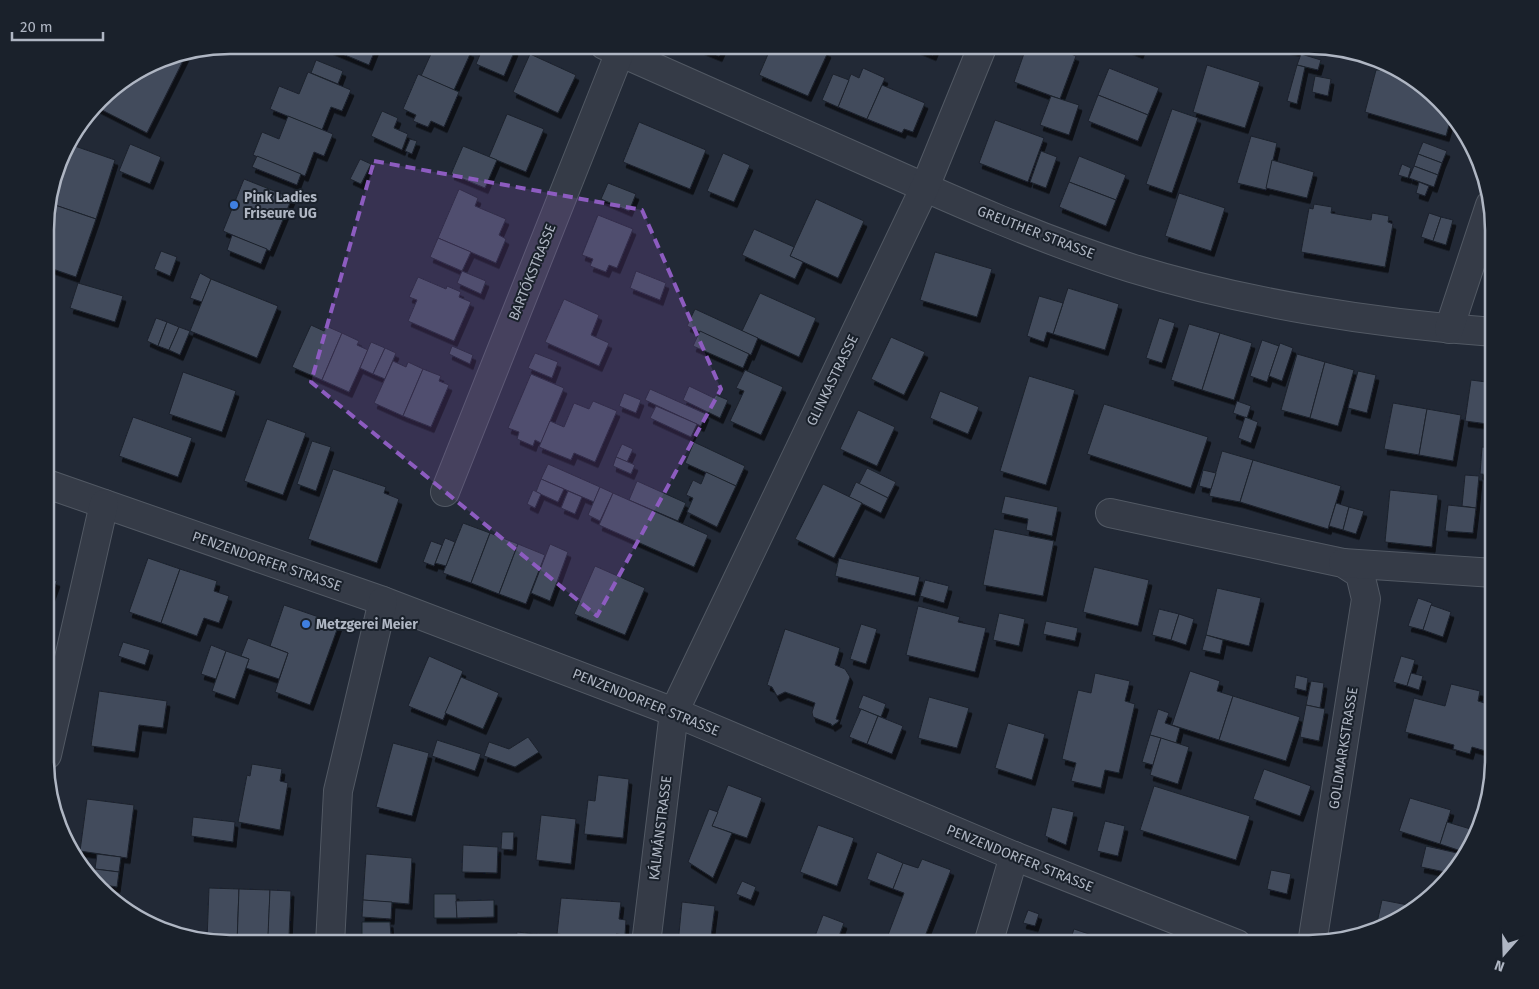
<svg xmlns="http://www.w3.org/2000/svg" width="1539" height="989" font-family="'Fira Sans',sans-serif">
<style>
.building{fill:#434c5b;stroke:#1c222d;filter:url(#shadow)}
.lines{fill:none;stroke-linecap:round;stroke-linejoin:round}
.street-casing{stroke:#525964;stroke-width:30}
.street{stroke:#353b47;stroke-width:28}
.marked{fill:#8d5cc0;fill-opacity:0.2;stroke:#8d5cc0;stroke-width:4;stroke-dasharray:10 6;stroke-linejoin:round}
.shop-dot{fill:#3f7fe0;stroke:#1a212b;stroke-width:2}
.labels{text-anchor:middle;stroke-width:4;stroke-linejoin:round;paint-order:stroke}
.poi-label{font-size:14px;font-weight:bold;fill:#afb6c3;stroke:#1a212b;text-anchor:start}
.street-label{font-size:14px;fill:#afb6c3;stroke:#1a212b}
.rim{fill:none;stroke:#afb6c3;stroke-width:2.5}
</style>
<defs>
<filter id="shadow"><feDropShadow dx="3" dy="5.5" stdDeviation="0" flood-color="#0009"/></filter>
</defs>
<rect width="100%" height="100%" fill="#222936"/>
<!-- building -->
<g class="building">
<path d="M321,45H377L369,65Z"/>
<path d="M435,45H454L471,52L454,90L421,76Z"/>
<path d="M484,45H504L515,50L504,76L476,64Z"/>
<path d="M692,45H724L719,56Z"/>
<path d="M772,45H812L828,52L808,96L759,75Z"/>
<path d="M909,45H937L933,55Z"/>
<path d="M1027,45H1048L1076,56L1060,99L1014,82Z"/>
<path d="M1120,45H1143L1140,53Z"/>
<path d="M1270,45H1305L1303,52Z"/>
<path d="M187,53L147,133L96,107L108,91L160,59Z"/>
<path d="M530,54L576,75L558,113L513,92Z"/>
<path d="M1301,54L1321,60L1318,70L1297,65Z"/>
<path d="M316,60L343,71L338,84L311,73Z"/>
<path d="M1207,65L1260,82L1245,128L1193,112Z"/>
<path d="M1297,65L1305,67L1297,104L1287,101Z"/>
<path d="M1381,65L1400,70L1398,76L1416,81L1451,118L1446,136L1365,112L1376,70H1380Z"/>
<path d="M863,68L885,78L867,119L838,107L851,74L859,78Z"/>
<path d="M1109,68L1159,88L1148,115L1098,95Z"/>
<path d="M308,72L351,90L342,111L331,107L322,130L270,109L279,86L299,94Z"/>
<path d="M418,74L459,92L444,127L431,121L428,127L413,121L416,115L403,109Z"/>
<path d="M833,74L849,80L838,107L822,100Z"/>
<path d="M1315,76L1331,79L1328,96L1312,92Z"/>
<path d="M882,85L925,103L913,132L904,129L902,133L867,119Z"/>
<path d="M1098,95L1148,115L1138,141L1088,121Z"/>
<path d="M1051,96L1079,105L1069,135L1040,125Z"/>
<path d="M1172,109L1198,118L1172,193L1146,184Z"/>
<path d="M382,111L398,118L394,128L408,134L402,150L371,136Z"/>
<path d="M507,114L544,129L526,172L489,157Z"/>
<path d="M288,116L333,134L324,156L314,152L305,176L253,155L262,132L279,139Z"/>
<path d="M995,120L1044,138L1028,182L979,163Z"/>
<path d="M639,122L706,150L690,189L623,162Z"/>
<path d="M1251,136L1277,143L1266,190L1237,183Z"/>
<path d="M410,139L417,141L412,154L405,151Z"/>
<path d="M1423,142L1447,151L1442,163L1418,154Z"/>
<path d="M69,144L115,160L96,219L49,203Z"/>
<path d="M130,144L161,157L150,184L119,171Z"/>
<path d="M463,146L497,160L485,188L451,174Z"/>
<path d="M1041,151L1057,157L1046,188L1030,182Z"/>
<path d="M723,153L750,165L734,202L707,191Z"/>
<path d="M1418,154L1442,163L1438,175L1414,166Z"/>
<path d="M257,156L301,174L297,185L252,167Z"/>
<path d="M1079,156L1126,175L1116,200L1069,182Z"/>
<path d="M360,159L371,164L361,184L350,179Z"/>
<path d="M1272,160L1314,172L1307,198L1266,188Z"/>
<path d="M1402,164L1411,168L1408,178L1398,175Z"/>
<path d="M1414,166L1438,175L1434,187L1409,178Z"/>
<path d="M244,179L292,198L270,251L223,231Z"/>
<path d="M1069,182L1116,200L1106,226L1059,207Z"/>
<path d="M1419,182L1429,186L1425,196L1416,193Z"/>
<path d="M608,183L636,194L629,211L601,199Z"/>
<path d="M459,189L478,198L475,206L506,219L499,235L506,239L496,263L438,238Z"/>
<path d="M1179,193L1225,208L1211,251L1165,236Z"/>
<path d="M816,199L864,221L838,278L790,256Z"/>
<path d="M49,203L96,219L76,277L47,267V210Z"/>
<path d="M1314,204L1332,207L1331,213L1371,220L1372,213L1389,216L1388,222L1393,224L1385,267L1301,252L1309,208L1313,209Z"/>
<path d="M1429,213L1441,217L1433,241L1421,237Z"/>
<path d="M598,215L633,229L617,268L609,265L606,272L590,266L593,259L582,255Z"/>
<path d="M1441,217L1453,220L1446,245L1433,241Z"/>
<path d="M754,229L794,247L790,256L803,262L795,279L742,255Z"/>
<path d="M232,235L267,249L261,264L227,250Z"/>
<path d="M438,238L471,252L462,271L430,257Z"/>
<path d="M161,251L177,257L170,276L154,269Z"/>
<path d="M935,252L992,269L977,317L920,300Z"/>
<path d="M462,271L486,281L481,294L457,283Z"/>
<path d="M636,271L666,283L660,300L630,288Z"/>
<path d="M200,273L211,279L202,302L190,298Z"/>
<path d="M418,277L446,289L447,286L461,292L459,297L471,302L454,341L408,321L417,300L409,297Z"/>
<path d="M211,279L278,306L257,358L190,331Z"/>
<path d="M78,283L123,296L115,322L70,308Z"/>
<path d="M1068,288L1119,304L1105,350L1053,334Z"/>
<path d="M760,293L816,318L799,357L742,331Z"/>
<path d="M1039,296L1063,303L1053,334L1047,332L1044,342L1027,336Z"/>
<path d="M564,299L599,315L591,335L609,343L599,366L545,342Z"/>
<path d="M695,309L758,338L751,355L687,326Z"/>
<path d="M156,318L167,322L158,346L147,341Z"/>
<path d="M1159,318L1175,323L1162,363L1146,358Z"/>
<path d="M167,322L179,327L169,350L158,346Z"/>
<path d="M1189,324L1220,333L1202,390L1171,380Z"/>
<path d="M311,325L324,331L326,326L342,333L322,380L292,367Z"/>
<path d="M179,327L190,331L180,355L169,350Z"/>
<path d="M700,331L749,354L743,368L693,346Z"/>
<path d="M342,333L359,341L357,345L368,350L349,392L322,380Z"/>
<path d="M1220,333L1252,343L1234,400L1202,390Z"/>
<path d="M891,337L925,352L904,395L871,379Z"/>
<path d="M1262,340L1279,346L1267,382L1250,376Z"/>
<path d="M371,342L385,348L373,374L360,368Z"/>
<path d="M1280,343L1293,348L1282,381L1269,376Z"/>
<path d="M452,346L473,355L470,364L449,354Z"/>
<path d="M385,348L396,353L385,379L373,374Z"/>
<path d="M535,353L558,362L552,378L528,368Z"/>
<path d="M1297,354L1325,362L1310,418L1281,410Z"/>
<path d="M393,361L406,367L408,362L423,369L403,416L374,403Z"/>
<path d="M1325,362L1354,370L1338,426L1310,418Z"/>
<path d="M423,369L441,376L439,381L449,385L431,427L403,416Z"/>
<path d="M745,370L783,387L761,435L730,421L744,391L736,388Z"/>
<path d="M1358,371L1376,375L1367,413L1348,408Z"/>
<path d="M183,372L236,391L222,432L169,414Z"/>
<path d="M531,374L564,388L541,443L535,440L533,446L517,439L519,432L508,428Z"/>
<path d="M1029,376L1075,390L1046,485L1000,471Z"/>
<path d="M1471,380L1494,383L1488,424L1465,421Z"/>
<path d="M689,386L714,398L716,395L728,400L720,418L683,400Z"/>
<path d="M650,389L706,414L701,426L645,400Z"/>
<path d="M940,391L979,407L968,434L930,418Z"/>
<path d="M624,393L641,400L636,413L619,406Z"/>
<path d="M593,401L617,411L595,462L574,453L571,460L539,447L550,421L564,427L574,403L589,409Z"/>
<path d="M1237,401L1251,406L1247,418L1233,413Z"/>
<path d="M1393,403L1427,409L1419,455L1384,449Z"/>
<path d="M1104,404L1208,437L1191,488L1087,454Z"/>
<path d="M656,406L697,424L691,437L650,418Z"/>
<path d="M1427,409L1461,415L1453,461L1419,455Z"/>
<path d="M858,410L895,427L877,466L840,449Z"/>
<path d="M133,417L192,438L178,477L119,456Z"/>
<path d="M1245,417L1258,422L1251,443L1238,438Z"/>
<path d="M267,419L306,433L283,495L244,481Z"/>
<path d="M312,441L331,447L316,491L297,484Z"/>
<path d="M694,442L745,466L736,486L685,463Z"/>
<path d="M622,444L633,449L627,462L616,457Z"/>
<path d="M1482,447L1494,448V475L1480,474Z"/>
<path d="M1222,451L1253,460L1240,502L1209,496Z"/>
<path d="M616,457L635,465L631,474L613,466Z"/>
<path d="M1253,460L1341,486L1328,529L1240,502Z"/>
<path d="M548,464L600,487L594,502L541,479Z"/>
<path d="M867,468L896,482L888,498L859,484Z"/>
<path d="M333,469L386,487L384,493L399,499L377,563L308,539Z"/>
<path d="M1203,470L1216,473L1211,489L1199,486Z"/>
<path d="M706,472L736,486L717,527L687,512L693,498L686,495L693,480L701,484Z"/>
<path d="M1465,475L1479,476L1476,508L1462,506Z"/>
<path d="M541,479L564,489L558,502L536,492Z"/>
<path d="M637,481L686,503L678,521L629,500Z"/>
<path d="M856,482L888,498L881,513L849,497Z"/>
<path d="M823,484L862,503L834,558L795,539Z"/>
<path d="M600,487L613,493L600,521L588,515Z"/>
<path d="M533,490L541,494L535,508L527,504Z"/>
<path d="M1390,490L1438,495L1432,547L1385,542Z"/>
<path d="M568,491L582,497L575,514L561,508Z"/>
<path d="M613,493L708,535L694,567L599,525Z"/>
<path d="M1005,496L1058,507L1052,536L1026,530L1028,519L1001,513Z"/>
<path d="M1336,503L1349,507L1343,530L1329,526Z"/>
<path d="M1448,505L1476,508L1473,533L1445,531Z"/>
<path d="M1349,507L1364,511L1356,534L1343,530Z"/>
<path d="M463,523L490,533L471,583L443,573Z"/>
<path d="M994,529L1054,541L1043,596L983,585Z"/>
<path d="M490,533L518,544L499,594L471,583Z"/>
<path d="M445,538L455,542L446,566L435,563Z"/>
<path d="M431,541L442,545L434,566L423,562Z"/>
<path d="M518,544L545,555L526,604L499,594Z"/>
<path d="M550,544L568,552L550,601L531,593Z"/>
<path d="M148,558L180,569L161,623L129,612Z"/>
<path d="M839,558L920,577L915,596L835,576Z"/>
<path d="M595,566L645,588L625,635L574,614Z"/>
<path d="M1094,567L1149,580L1138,626L1083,612Z"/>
<path d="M180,569L217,581L214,591L229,596L219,623L204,618L197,636L161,623Z"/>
<path d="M47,577L57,581L49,603L47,602Z"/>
<path d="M925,580L949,586L944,603L920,596Z"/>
<path d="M1217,588L1261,598L1249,646L1206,635Z"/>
<path d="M1418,598L1432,603L1423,630L1408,626Z"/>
<path d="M284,605L339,624L310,705L275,692L288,653L270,646Z"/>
<path d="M1431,605L1451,612L1443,637L1423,630Z"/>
<path d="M918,606L960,617L958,622L986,628L975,672L906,655Z"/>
<path d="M1159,609L1179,614L1171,640L1152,635Z"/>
<path d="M999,613L1025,619L1019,646L993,640Z"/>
<path d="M1179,614L1194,619L1186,645L1171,640Z"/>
<path d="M1046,621L1078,628L1075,641L1043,634Z"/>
<path d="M861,624L877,629L866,664L850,659Z"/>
<path d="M785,629L840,648L835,665L845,669L850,677L836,719L839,720L838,722L832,726L831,724L813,717L812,712L815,703L785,692L777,696L772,687L767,685Z"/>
<path d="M1206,635L1223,640L1220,654L1202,650Z"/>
<path d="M248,638L288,653L279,679L246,668L249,659L241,656Z"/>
<path d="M123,642L150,650L145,665L118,656Z"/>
<path d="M211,645L226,651L216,679L201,674Z"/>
<path d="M226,651L249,659L235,699L212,691Z"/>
<path d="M429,656L463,671L443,720L408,706Z"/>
<path d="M1401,656L1415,660L1407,686L1393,682Z"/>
<path d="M1190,671L1220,681L1217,691L1233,696L1219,740L1172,725Z"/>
<path d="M1095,673L1130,681L1125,701L1135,704L1119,773L1105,770L1101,788L1071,781L1076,763L1062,759L1078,690L1091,693Z"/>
<path d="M1411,673L1423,676L1419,690L1407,686Z"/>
<path d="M1296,675L1308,678L1306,691L1294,688Z"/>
<path d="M461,677L499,693L483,729L445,713Z"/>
<path d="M1311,681L1324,683L1320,708L1306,705Z"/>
<path d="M1451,684L1480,691L1478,701L1494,706V733L1489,752L1472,747L1470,754L1453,749L1454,745L1405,732L1414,698L1445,706Z"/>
<path d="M99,691L167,701L163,728L139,725L135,752L91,746Z"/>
<path d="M863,695L886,704L881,717L858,708Z"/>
<path d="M1233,696L1300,717L1286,761L1219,740Z"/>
<path d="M929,697L969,708L957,748L918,738Z"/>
<path d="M1306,705L1325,709L1319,741L1300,737Z"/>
<path d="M861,709L878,716L867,744L849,737Z"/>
<path d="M1158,709L1169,713L1165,723L1180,728L1176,743L1150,735Z"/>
<path d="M878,716L903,726L892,754L867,744Z"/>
<path d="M1008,723L1045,734L1032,780L995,768Z"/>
<path d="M1150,735L1161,738L1153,765L1142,762Z"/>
<path d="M528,737L539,752L515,767L484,756L489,742L509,749Z"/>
<path d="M1161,738L1189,747L1178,784L1150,775Z"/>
<path d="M437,740L481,754L475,771L432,756Z"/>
<path d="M393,743L429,753L412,816L376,807Z"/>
<path d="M252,764L282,769L280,781L288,783L280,830L238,822L247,775L250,776Z"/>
<path d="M1264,769L1311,786L1300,816L1253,799Z"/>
<path d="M598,775L629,779L623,838L584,834L588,800L595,801Z"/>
<path d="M728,785L762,798L747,838L712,826Z"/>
<path d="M1154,786L1250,816L1236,860L1140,830Z"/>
<path d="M1410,798L1451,810L1440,844L1399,831Z"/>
<path d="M87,799L134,805L127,858L80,851Z"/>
<path d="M1052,807L1074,812L1066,845L1045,836Z"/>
<path d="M709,809L718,812L712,826L732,833L713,878L688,862Z"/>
<path d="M541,815L576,819L571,864L536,860Z"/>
<path d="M193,817L235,822L233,842L191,836Z"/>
<path d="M1105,821L1125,826L1118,856L1097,851Z"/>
<path d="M1447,822L1474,830L1467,853L1440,844Z"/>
<path d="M818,825L854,838L837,886L800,872Z"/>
<path d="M502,832H514L513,850L501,849Z"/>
<path d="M463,845L498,847L497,873L462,872Z"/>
<path d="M1426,846L1466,855L1463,862L1450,873L1421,867Z"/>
<path d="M877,852L903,863L893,889L867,879Z"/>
<path d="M97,854L121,857L119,872L95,869Z"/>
<path d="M366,854L412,858L409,904L363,900Z"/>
<path d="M922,859L951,870L922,944H911L888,935L904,893L893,889L903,863L918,868Z"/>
<path d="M95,869L119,872L117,887L98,884L94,879Z"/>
<path d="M1271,870L1291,874L1287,894L1267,889Z"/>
<path d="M742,881L756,887L751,900L736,894Z"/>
<path d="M209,888L239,889L237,944L207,941Z"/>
<path d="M239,889L270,890L268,944H237Z"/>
<path d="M270,890L291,891L289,936L268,935Z"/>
<path d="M434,894H456L457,918H434Z"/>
<path d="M561,898L621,902L619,919L626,920L625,935L616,934L615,944H582L581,937L557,934Z"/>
<path d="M363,900L392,902L391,919L362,917Z"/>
<path d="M494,900V917L457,918L456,901Z"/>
<path d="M1382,900L1408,905L1406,915L1401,919L1376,927Z"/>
<path d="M1408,901L1418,903L1406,915L1408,905Z"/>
<path d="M682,902L715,906L710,944H678Z"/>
<path d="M1028,910L1039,914L1035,926L1023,923Z"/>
<path d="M823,915L844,923L836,944H812Z"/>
<path d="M362,922H390L391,936L362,937Z"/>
<path d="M1074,929L1092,935L1089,944H1069Z"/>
<path d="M517,932L545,935L544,944H516Z"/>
<path d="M545,935L573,938L572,944H544Z"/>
<path d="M723,936L751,938V944H722Z"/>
<path d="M1040,936L1063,944H1038Z"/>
<rect x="365" y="940" width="44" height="4"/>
</g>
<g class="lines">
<defs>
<g id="street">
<path d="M604,45C693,85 783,124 872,164C957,202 1042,240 1131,268C1244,303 1376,324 1494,332"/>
<path d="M1449,329L1490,205"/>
<path d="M47,484L383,601L674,712L1014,856L1237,944"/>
<path d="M445,492L620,52"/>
<path d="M1110,513L1343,563L1360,574L1366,599L1312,944"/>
<path d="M1343,563L1494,573"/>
<path d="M47,755L104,504"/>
<path d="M330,944L338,791L383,601"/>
<path d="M646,944L674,712L925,187L983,45"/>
<path d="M988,944L1014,856"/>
</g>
</defs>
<!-- street casing -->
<use href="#street" class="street-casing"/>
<!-- street -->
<use href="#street" class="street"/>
</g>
<!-- marked area -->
<path class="marked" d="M374,161L642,210L721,389L597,616L311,382Z"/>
<!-- markers -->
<g class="shop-dot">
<circle cx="234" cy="205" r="5"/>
<circle cx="306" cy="624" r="5"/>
</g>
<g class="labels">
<!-- poi labels -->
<g class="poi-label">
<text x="244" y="202">Pink Ladies<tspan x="244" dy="16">Friseure UG</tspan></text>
<text x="316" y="629">Metzgerei Meier</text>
</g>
<!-- street labels -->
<g class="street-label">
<text transform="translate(1036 232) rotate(21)" y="5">GREUTHER STRASSE</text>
<text transform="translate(532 272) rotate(-68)" y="5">BARTÓKSTRASSE</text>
<text transform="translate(832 380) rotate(-64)" y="5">GLINKASTRASSE</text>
<text transform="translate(267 561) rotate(19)" y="5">PENZENDORFER STRASSE</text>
<text transform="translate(646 702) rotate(22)" y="5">PENZENDORFER STRASSE</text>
<text transform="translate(1343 748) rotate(-81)" y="5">GOLDMARKSTRASSE</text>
<text transform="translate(660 828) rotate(-83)" y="5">KÁLMÁNSTRASSE</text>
<text transform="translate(1020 858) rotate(22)" y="5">PENZENDORFER STRASSE</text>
</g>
</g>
<!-- crop -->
<path d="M0 0H1539V989H0ZM230 54H1309A176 176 0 0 1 1485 230V759A176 176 0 0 1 1309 935H230A176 176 0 0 1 54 759V230A176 176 0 0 1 230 54Z" fill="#1a212b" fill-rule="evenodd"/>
<path class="rim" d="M230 54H1309A176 176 0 0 1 1485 230V759A176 176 0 0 1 1309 935H230A176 176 0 0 1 54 759V230A176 176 0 0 1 230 54Z"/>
<!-- north arrow -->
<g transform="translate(1504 954) rotate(200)" stroke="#1a212b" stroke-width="4" paint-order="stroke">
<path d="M0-4L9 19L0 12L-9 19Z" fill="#afb6c3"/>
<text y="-8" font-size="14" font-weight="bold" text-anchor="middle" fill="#afb6c3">N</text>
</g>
<!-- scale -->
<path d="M12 32v8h91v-8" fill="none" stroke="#afb6c3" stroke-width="2.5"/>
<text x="20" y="32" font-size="15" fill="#afb6c3" stroke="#1a212b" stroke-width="4" paint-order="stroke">20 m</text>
</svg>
